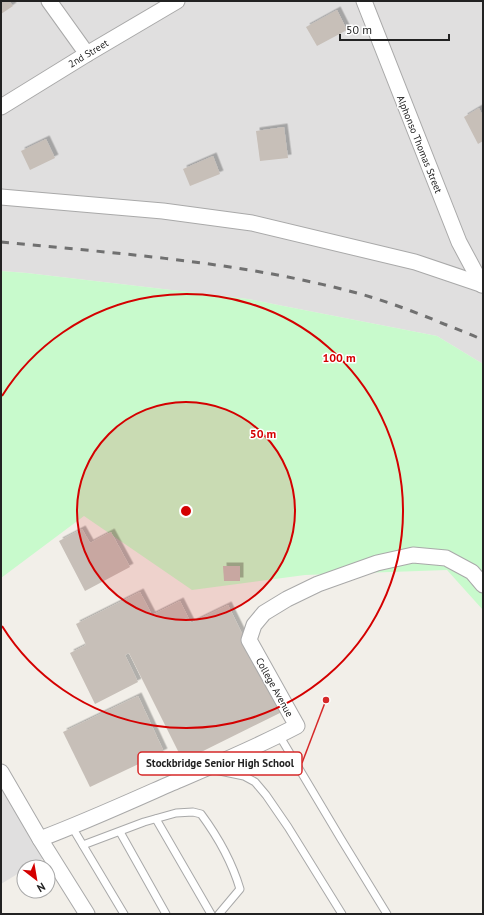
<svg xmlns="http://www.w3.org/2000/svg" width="484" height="915" font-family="'PT Sans',sans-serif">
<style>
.residential{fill:#e0dfdf}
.park{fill:#c8facc}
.building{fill:#c7bfb8;filter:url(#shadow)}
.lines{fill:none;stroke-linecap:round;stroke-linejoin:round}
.service-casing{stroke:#a9a9a9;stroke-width:9}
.minor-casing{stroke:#a9a9a9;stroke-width:17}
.service{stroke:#fff;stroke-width:7}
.minor{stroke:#fff;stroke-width:15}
.rail{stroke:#707070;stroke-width:3;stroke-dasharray:8 8;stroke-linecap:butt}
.ring{fill:none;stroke:#d40000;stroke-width:2}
.labels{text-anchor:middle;stroke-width:3;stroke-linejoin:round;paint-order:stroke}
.street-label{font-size:10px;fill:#222;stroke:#fff}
.centre{fill:#d40000;stroke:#fff;stroke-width:2}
.ring-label{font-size:12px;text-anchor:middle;font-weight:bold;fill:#d40000;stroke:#fff;stroke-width:3;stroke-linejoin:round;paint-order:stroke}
.leader{fill:none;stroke:#d62828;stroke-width:1.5}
.callout-dot{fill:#d62828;stroke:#fff;stroke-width:1.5}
.callout{fill:#fff;stroke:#d62828;stroke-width:1.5}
.callout-label{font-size:11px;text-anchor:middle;font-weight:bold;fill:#222}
</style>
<defs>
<filter id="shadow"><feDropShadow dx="3.5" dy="-3.5" stdDeviation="0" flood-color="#0004"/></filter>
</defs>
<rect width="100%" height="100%" fill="#f2efe9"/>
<!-- residential -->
<g class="residential">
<path d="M1,1H483V364L437,336L248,299L27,273L1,271Z"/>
<path d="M1,771L51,854L29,867H24V870L1,884Z"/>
</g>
<!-- park -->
<path class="park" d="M1,271L27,273L248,299L437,336L483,364V610L447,570L305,575L192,590L84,516L1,578Z"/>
<!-- building -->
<g class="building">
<path d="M1,1H9L13,6L1,14Z"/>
<path d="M337,10L347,30L317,46L306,27Z"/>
<path d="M479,108L483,116V141L478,144L464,117Z"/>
<path d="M284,127L288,158L260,161L256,131Z"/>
<path d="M46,139L55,158L30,170L21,151Z"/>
<path d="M213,156L220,174L190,186L183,169Z"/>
<path d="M82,529L90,543L111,532L130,567L85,591L59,541Z"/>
<path d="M223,566H240V581H224Z"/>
<path d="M140,592L152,615L180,601L191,623L228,605L277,705L286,710L183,761L129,653L125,655L138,682L95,704L70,653L86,645L76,624Z"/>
<path d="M138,696L164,752L90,787L63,732Z"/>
</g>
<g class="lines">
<defs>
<g id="service">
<path d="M279,735L341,839L387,914"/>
<path d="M210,769L244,776L255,782L266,795L288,827L342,914"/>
<path d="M156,819L211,914"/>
<path d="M72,827L124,914"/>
<path d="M120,832L166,914"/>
<path d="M83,845L144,822L176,813L193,812L201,814C218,837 232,862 240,889L219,914"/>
</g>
<g id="minor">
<path d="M49,1L87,54"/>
<path d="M364,1L459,242L482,285"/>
<path d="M1,107L87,54L177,1"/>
<path d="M1,197L163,211L252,223L415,262L483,285"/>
<path d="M1,772L40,839L87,914"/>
<path d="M40,839C85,822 129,802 172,783C214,765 257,747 297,726L249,640L254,625L264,613L287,599L318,584L377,563L413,555L446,558L472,572L483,585"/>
</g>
</defs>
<!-- service casing -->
<use href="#service" class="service-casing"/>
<!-- minor casing -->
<use href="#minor" class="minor-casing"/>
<!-- service -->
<use href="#service" class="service"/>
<!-- minor -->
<use href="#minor" class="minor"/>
<!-- rail -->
<path class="rail" d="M1,242C122,254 246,262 364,295C391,303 418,313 444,324C457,329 470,334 483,340"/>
</g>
<!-- distance rings -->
<circle cx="186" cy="511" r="109" fill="#d40000" fill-opacity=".12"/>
<g class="ring">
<circle cx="186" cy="511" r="109"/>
<path d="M2 396A217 217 0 1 1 2 626"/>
</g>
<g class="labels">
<!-- street labels -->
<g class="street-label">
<text transform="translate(88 53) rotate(-31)" y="4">2nd Street</text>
<text transform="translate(420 144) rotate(68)" y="4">Alphonso Thomas Street</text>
<text transform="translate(275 687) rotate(61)" y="4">College Avenue</text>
</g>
</g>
<circle cx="186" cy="511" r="6" class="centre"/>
<g class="ring-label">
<text x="339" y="362">100 m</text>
<text x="263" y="438">50 m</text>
</g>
<!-- callouts -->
<path class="leader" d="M326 700L302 763"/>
<circle class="callout-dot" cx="326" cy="700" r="4"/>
<rect class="callout" x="138" y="752" width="164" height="23" rx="4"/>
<g class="callout-label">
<text x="220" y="767">Stockbridge Senior High School</text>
</g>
<!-- border -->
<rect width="484" height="915" fill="none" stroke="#222222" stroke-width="4"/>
<!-- north arrow -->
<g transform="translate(36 879) rotate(149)"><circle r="19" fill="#ffffff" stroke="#a7a7a7"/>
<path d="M0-3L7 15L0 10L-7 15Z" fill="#d40000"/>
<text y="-6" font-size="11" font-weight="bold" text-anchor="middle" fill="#222222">N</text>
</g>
<!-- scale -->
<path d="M340 34v6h109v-6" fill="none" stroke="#222222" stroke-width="2"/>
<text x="346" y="34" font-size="12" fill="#222222" stroke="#ffffff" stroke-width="3" paint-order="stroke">50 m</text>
</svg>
